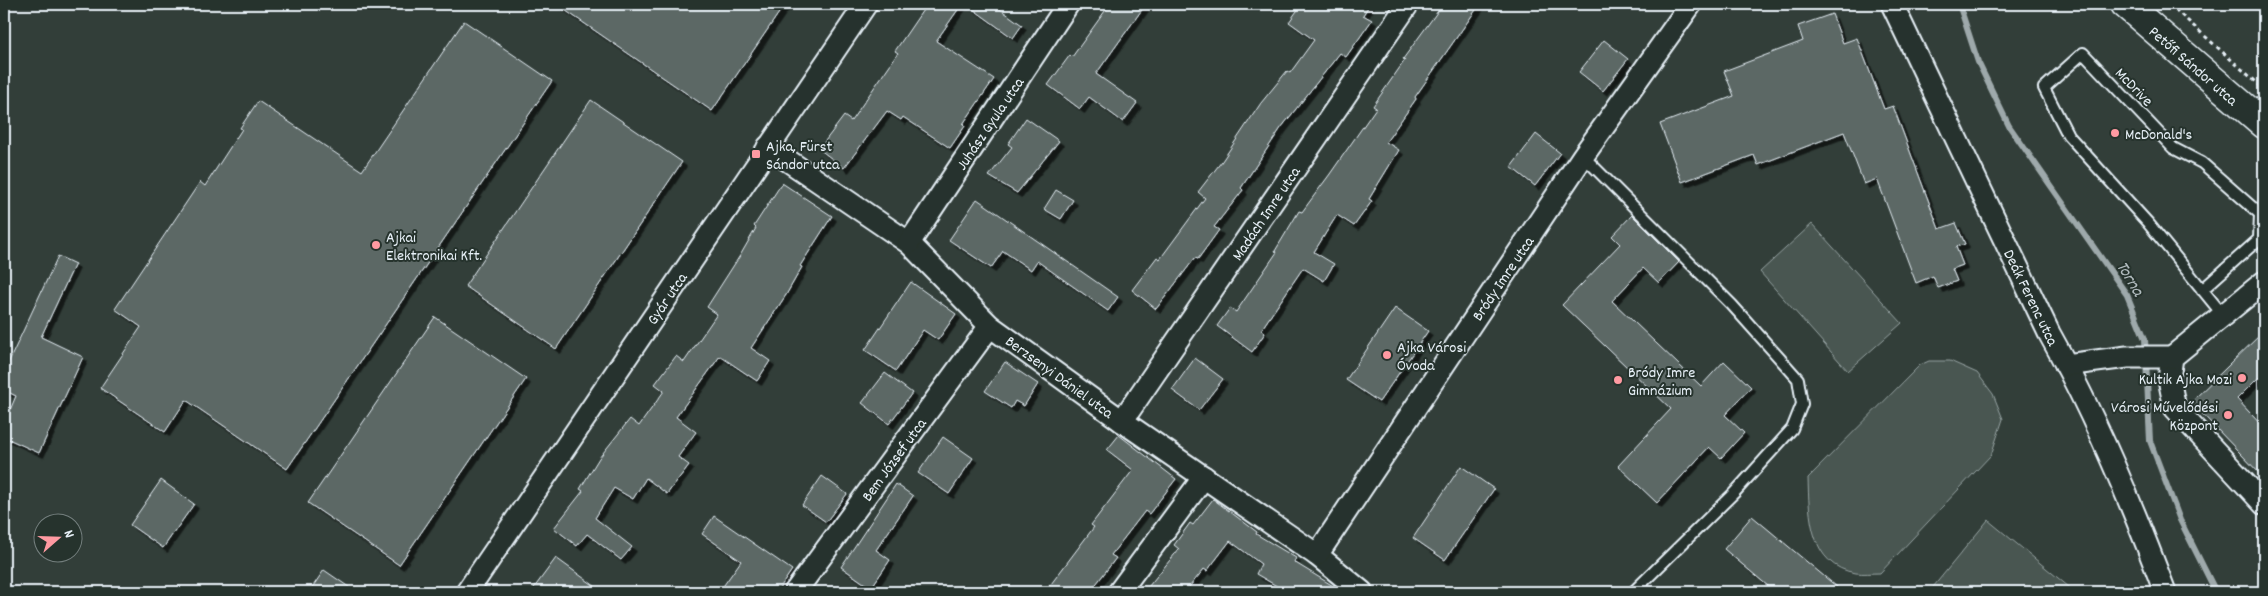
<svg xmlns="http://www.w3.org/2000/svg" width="2268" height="596" font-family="Dekko,sans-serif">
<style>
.green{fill:#495651;stroke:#98a4a4}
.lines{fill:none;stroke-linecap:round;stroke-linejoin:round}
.stream{stroke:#9ea9ab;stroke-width:6}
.building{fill:#5c6865;stroke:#e8f1f8;filter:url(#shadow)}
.lane-casing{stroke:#e8f1f8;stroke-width:14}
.street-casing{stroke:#e8f1f8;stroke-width:25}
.secondary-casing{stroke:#e8f1f8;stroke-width:31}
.path{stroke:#e8f1f8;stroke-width:3;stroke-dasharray:4 4;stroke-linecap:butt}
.lane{stroke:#26332d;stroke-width:10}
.street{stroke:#26332d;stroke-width:21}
.secondary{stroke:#26332d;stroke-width:28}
.poi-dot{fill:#ff9aa2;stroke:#26332d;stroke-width:2}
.labels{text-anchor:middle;stroke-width:4;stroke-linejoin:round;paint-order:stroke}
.street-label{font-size:16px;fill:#e8f1f8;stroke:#26332d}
.poi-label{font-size:16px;fill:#e8f1f8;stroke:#26332d;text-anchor:start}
.water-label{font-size:18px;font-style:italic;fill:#b1bbbe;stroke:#26332d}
</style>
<defs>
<filter id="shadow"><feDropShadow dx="4.5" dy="4.5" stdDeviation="0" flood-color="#0009"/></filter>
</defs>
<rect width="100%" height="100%" fill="#323e39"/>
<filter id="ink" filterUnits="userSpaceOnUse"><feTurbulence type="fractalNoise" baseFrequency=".02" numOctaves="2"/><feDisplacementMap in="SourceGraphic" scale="10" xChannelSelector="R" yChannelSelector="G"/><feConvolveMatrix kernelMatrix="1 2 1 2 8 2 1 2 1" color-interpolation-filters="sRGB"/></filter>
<g filter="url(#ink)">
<!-- green -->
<g class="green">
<path d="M1812,224L1902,323L1848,371L1760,272Z"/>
<path d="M1929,361H1950L1977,373L1993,394L2003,419L1991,455L1880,573C1872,573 1863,574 1856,573C1809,566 1809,514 1808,478L1920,365Z"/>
<path d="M1988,520L2075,592H1929Z"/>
</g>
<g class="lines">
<!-- stream -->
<path class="stream" d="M1959,4L1978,62L2009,126L2127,295L2145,339L2150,441L2180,520L2216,592"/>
</g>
<!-- building -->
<g class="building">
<path d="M556,4H785L712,111Z"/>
<path d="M927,4H962L936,41L994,79L963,124L965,126L950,148L903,117L901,120L887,111L844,168L819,149L844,116L851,121L898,53L895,51Z"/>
<path d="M966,4H993L1022,25L1013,38Z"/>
<path d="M1110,4H1146L1096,74L1137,103L1123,122L1089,97L1080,109L1048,85L1070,55L1072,57Z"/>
<path d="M1302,4H1370L1363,15L1372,20L1346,57L1340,53L1281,128L1241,188L1243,190L1214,227L1219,230L1198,259L1195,258L1156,309L1132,290L1157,257L1160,259L1205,198L1198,192L1222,161L1261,103L1287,71L1290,73L1314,40L1289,22Z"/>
<path d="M1443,4H1480L1415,97L1416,99L1386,142L1399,150L1369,199L1372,201L1354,226L1337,215L1314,252L1334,264L1324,281L1303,268L1261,330L1265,333L1252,352L1217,326L1230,308L1236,312L1277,252L1275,251L1299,211L1302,212L1330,174L1376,108L1373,106L1405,60L1403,59Z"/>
<path d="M1832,14L1843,43L1857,38L1884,109L1893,106L1939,229L1956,223L1965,244L1956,247L1963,265L1952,269L1957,281L1938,288L1933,276L1916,283L1877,179L1864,184L1844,132L1758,165L1754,155L1682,182L1660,124L1734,96L1724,71L1803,41L1798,26Z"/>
<path d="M464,21L552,81L287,469L186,400L165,432L100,388L141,327L115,309L200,182L205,186L242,129L240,128L258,101L362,171Z"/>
<path d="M1604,40L1628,59L1603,91L1579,72Z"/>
<path d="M591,100L682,162L556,349L465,286Z"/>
<path d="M1026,118L1059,141L1017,193L989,176L1012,147L1008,144Z"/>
<path d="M1536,134L1560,153L1535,186L1511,167Z"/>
<path d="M782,183L832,216L800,266L802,267L786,295L751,348L770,361L757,381L720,356L676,417L696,432L678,457L689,465L667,494L646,478L633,499L614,488L595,518L632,547L621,560L587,534L577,546L554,528L583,491L580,489L599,458L630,419L639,426L664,391L655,384L676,356L684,362L717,314L707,307L741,254L756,228L754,226Z"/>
<path d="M1056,190L1073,200L1061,219L1044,209Z"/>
<path d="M977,199L1118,297L1108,311L1037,261L1031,270L1003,251L991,268L949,240Z"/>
<path d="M1632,215L1679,262L1659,283L1643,268L1612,301L1701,386L1724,361L1751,387L1725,415L1744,433L1721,458L1709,447L1657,503L1618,466L1671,409L1562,305L1620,244L1612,236Z"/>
<path d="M58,256L75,264L41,337L83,357L39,453L4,437V424L16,396L4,390V372Z"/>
<path d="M911,282L956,314L938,340L923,330L896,371L865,350Z"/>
<path d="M1395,308L1428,331L1379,402L1346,380Z"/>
<path d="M435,317L526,379L399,565L308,503Z"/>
<path d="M2264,331V372L2237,399L2264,428V478L2191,402Z"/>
<path d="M1195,358L1223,379L1199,410L1172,390Z"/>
<path d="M1005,362L1038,384L1024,406L1015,401L1011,408L985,391Z"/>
<path d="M885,373L912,393L889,424L862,403Z"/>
<path d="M1119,435L1176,479L1149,514L1145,511L1111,555L1116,558L1090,592H1045L1094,527L1091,525L1133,470L1107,450Z"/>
<path d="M943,437L973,458L949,494L918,473Z"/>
<path d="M1461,466L1494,489L1445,560L1413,538Z"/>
<path d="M822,476L847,494L826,522L802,505Z"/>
<path d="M161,480L194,504L163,548L130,525Z"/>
<path d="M896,484L913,496L876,550L890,560L871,588L841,567Z"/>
<path d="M1213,499L1257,532L1256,534L1296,558L1294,562L1343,592H1287L1256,574L1261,564L1230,541L1207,571L1204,569L1185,592H1144L1179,549L1174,545L1190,523L1193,525Z"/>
<path d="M714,516L792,570L777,592H719L741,561L702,534Z"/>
<path d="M1752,516L1843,592H1775L1724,549Z"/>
<path d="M556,558L603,592H531Z"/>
<path d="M324,570L356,592H309Z"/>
</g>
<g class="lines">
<defs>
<g id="lane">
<path d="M1583,156L1732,305L1798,379L1802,404L1792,429L1734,493L1633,592"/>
<path d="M2202,290L2259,239L2260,214L2202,163L2173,148L2083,53L2044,88L2068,135L2148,223L2223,315"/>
</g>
<g id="street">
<path d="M1892,4L2049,333C2095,415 2132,504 2165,592"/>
<path d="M768,147L909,243L990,326L1122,421L1317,555L1362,592"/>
<path d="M909,243L1068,4"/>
<path d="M2264,282L2172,357L2169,379L2175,408L2264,504"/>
<path d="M2066,365L2127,357H2172"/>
<path d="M1122,421L1408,4"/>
<path d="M1317,555L1583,156L1691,4"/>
<path d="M467,592L866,4"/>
<path d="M795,592L990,326"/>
<path d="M1119,592L1204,477"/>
</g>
<path id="secondary" d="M2125,4L2264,124"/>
</defs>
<!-- lane casing -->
<use href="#lane" class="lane-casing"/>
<!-- street casing -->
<use href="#street" class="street-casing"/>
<!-- secondary casing -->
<use href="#secondary" class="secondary-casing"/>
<!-- path -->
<path class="path" d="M2169,4L2264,89"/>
<!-- lane -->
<use href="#lane" class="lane"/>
<!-- street -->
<use href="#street" class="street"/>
<!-- secondary -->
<use href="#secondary" class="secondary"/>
</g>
</g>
<!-- markers -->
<g class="poi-dot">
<circle cx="2115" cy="133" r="5"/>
<rect x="751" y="149" width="10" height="10" rx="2.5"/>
<circle cx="376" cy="245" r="5"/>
<circle cx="1387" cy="355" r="5"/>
<circle cx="2242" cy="378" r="5"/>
<circle cx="1618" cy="380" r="5"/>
<circle cx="2228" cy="415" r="5"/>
</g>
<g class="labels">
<!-- street labels -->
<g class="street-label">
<text transform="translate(2194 65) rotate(41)" y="6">Petőfi Sándor utca</text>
<text transform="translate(2135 86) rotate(46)" y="6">McDrive</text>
<text transform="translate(989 123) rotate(-56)" y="6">Juhász Gyula utca</text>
<text transform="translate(1265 213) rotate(-56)" y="6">Madách Imre utca</text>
<text transform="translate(1502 278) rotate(-56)" y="6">Bródy Imre utca</text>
<text transform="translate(2032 297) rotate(64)" y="6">Deák Ferenc utca</text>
<text transform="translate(666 298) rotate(-56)" y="6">Gyár utca</text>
<text transform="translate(1060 376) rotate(36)" y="6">Berzsenyi Dániel utca</text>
<text transform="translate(893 459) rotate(-54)" y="6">Bem József utca</text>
</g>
<!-- poi labels -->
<g class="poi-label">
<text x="2125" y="139">McDonald's</text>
<text x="766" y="151">Ajka, Fürst<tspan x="766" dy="18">Sándor utca</tspan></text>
<text x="386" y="242">Ajkai<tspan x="386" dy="18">Elektronikai Kft.</tspan></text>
<text x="1397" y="352">Ajka Városi<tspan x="1397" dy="18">Óvoda</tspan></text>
<text x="1628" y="377">Bródy Imre<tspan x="1628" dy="18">Gimnázium</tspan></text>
<text x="2232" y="384" text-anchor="end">Kultik Ajka Mozi</text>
<text x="2218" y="412" text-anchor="end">Városi Művelődési<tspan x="2218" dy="18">Központ</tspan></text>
</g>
<!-- water labels -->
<g class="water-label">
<text transform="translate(2131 278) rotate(59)" y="6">Torna</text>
</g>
</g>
<!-- margin -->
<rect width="2268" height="596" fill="none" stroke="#26332d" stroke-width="20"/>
<rect x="10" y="10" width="2248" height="576" fill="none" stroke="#e8f1f8" stroke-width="2" filter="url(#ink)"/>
<!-- north arrow -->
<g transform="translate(58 538) rotate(70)"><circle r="24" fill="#26332d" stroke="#747f7e"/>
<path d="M0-4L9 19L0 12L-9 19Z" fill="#ff9aa2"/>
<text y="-8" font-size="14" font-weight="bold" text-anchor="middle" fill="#e8f1f8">N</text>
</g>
</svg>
